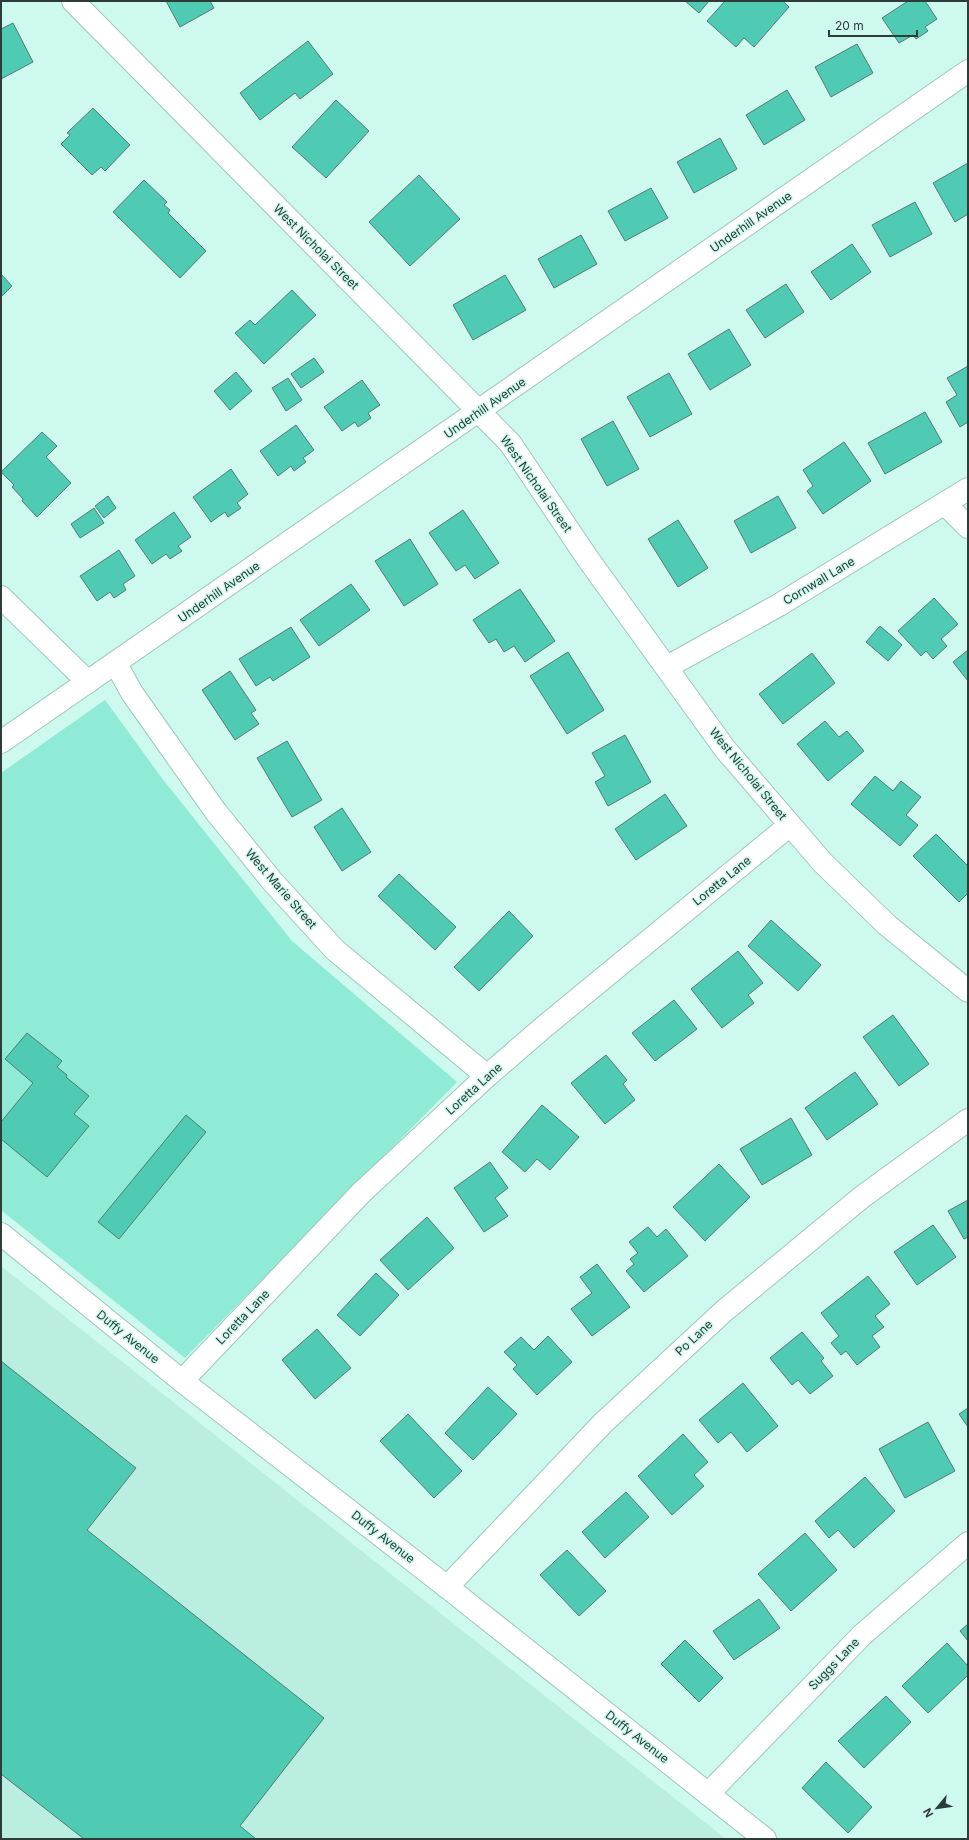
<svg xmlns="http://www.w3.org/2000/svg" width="969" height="1840" font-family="Inter,sans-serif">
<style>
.built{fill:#b9eee1}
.green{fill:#8fead6}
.building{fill:#4fcbb3;stroke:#547c72}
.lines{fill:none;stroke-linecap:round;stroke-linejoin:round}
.street-casing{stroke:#9dc7bc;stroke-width:24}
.secondary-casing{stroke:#9dc7bc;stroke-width:24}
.street{stroke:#fff;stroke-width:22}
.secondary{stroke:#fff;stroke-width:22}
.labels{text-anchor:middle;stroke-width:3;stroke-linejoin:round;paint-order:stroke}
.street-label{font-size:12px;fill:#2c3d39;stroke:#cdf9ee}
</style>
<rect width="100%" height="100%" fill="#cdf9ee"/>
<!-- built -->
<path class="built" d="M1,1266L726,1839H1Z"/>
<!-- green -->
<path class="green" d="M105,700L161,777L292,941L457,1082L185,1358L1,1210V773Z"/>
<!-- building -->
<g class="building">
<path d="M166,1H210L214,8L180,27Z"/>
<path d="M685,1H709L699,13Z"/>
<path d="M725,1H783L789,7L754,47L744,38L736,47L707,21Z"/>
<path d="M908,1H925L937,19L925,27L928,31L916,39L913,35L899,43L882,18Z"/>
<path d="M13,23L33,62L1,79V29Z"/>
<path d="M308,41L333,74L300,99L295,93L260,120L240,93Z"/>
<path d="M857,44L873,73L831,97L815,67Z"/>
<path d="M787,90L805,120L764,145L746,115Z"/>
<path d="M336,100L369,131L326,178L292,147Z"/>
<path d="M93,108L130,145L105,171L101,167L92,175L61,144L70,135L67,133Z"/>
<path d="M720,138L737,169L694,193L677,162Z"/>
<path d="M968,163V214L955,222L933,183Z"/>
<path d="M419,175L460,219L410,266L369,222Z"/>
<path d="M144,180L167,202L164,205L170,210L168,213L206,251L180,278L113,212Z"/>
<path d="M651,188L668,218L625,241L608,211Z"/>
<path d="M915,202L932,234L890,257L872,225Z"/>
<path d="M581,235L597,264L554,288L538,259Z"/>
<path d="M852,244L871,272L831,300L811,272Z"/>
<path d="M1,274L12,286L1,297Z"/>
<path d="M505,275L526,310L473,340L453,305Z"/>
<path d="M786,284L804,312L765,338L746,310Z"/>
<path d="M292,290L316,315L264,364L235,333L250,320L255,325Z"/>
<path d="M729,329L751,365L710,390L688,354Z"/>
<path d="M314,358L324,372L301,388L291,374Z"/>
<path d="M968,366V422L960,427L946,402L957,395L947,378Z"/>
<path d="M236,372L252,391L230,410L214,391Z"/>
<path d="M669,373L692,414L650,437L627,397Z"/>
<path d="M288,378L302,400L286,411L272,388Z"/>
<path d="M362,380L380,405L368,413L371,418L358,427L355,422L342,431L324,407Z"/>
<path d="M925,412L942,442L885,474L868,443Z"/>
<path d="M613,421L639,469L607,486L581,439Z"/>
<path d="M296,425L314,450L303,458L306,462L294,471L291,466L278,476L260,451Z"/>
<path d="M42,432L57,446L46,457L71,483L37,517L22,501L23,499L12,487L14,485L1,472Z"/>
<path d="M844,442L871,481L823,514L807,491L813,486L803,470Z"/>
<path d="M231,469L248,494L237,503L241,508L228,517L225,512L211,522L193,497Z"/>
<path d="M108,496L116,508L104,518L95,506Z"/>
<path d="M778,496L796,528L751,553L734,521Z"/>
<path d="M94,508L104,523L80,538L71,524Z"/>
<path d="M463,510L499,563L475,579L465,565L456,571L429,533Z"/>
<path d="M174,512L191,537L178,546L182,551L170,559L166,554L152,564L135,540Z"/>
<path d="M678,520L708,568L678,587L648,539Z"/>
<path d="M410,539L438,584L404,606L375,561Z"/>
<path d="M119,550L135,576L123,584L126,590L114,598L110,592L97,601L80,576Z"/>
<path d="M351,584L370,610L319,646L300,620Z"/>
<path d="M520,589L555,641L525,662L514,646L504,652L496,639L489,643L473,620Z"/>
<path d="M934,598L958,624L941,639L947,646L933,659L926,651L921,656L898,631Z"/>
<path d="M880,626L902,645L888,661L866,642Z"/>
<path d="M291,627L310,657L273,681L270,677L256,686L239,659Z"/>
<path d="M968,650V681L953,662Z"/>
<path d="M568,652L604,710L567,734L530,676Z"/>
<path d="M812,653L835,683L783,724L759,694Z"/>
<path d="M230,671L256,710L251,713L259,724L235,740L202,690Z"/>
<path d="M825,721L839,737L847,731L864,751L828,781L797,744Z"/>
<path d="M625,735L651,782L608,806L595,782L605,776L592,753Z"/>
<path d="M287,741L322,800L292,817L257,758Z"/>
<path d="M875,776L893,791L901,781L921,797L906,815L918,825L900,846L851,804Z"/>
<path d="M665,794L687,826L636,860L615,829Z"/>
<path d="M342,808L371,852L342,871L314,827Z"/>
<path d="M936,834L968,866V893L959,902L913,856Z"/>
<path d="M399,874L456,927L435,950L378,896Z"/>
<path d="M509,911L533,936L479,991L454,967Z"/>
<path d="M771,920L821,965L798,991L748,946Z"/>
<path d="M738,951L763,983L748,995L754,1003L722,1028L691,989Z"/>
<path d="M674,1000L697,1029L655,1061L632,1033Z"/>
<path d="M893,1015L929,1064L899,1086L863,1037Z"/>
<path d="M27,1033L62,1061L57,1067L67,1075L66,1077L89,1096L74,1114L89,1126L47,1177L1,1139V1122L33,1083L5,1059Z"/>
<path d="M606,1055L627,1080L623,1084L635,1100L605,1124L571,1083Z"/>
<path d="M855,1072L878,1104L827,1140L805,1108Z"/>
<path d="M542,1105L579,1137L550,1170L537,1159L525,1172L502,1152Z"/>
<path d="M186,1115L206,1132L119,1239L98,1222Z"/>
<path d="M791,1118L812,1155L762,1185L740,1149Z"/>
<path d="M490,1162L508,1188L495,1198L508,1216L484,1232L454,1188Z"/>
<path d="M719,1164L750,1197L705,1241L673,1207Z"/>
<path d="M968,1200V1237L964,1239L948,1211Z"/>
<path d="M427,1217L454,1248L408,1290L380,1260Z"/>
<path d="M933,1225L956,1257L917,1285L894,1252Z"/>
<path d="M648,1227L657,1237L666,1229L688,1256L644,1292L626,1271L634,1264L630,1259L638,1253L629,1242Z"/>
<path d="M597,1264L630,1307L592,1336L571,1309L592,1293L580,1277Z"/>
<path d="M376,1273L399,1295L360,1336L337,1315Z"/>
<path d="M868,1276L890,1304L875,1316L884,1327L872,1336L880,1347L857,1365L846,1351L841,1355L831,1343L839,1336L821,1313Z"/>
<path d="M317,1329L351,1368L315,1399L282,1360Z"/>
<path d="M802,1332L824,1358L821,1361L833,1376L810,1394L798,1380L792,1385L770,1358Z"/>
<path d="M548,1336L572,1362L537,1395L513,1369L517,1365L504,1352L521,1337L534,1350Z"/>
<path d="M1,1361L136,1468L87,1530L324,1718L240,1826L256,1839H84L1,1774Z"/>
<path d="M743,1383L778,1426L747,1452L731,1432L718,1443L699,1420Z"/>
<path d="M488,1387L517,1414L473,1460L445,1433Z"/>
<path d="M968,1408V1427L959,1414Z"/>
<path d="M408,1414L462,1471L434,1498L380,1441Z"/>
<path d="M928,1422L955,1471L905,1498L879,1449Z"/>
<path d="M683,1434L708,1462L694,1475L704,1486L672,1515L638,1476Z"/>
<path d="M865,1477L895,1511L854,1548L838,1530L829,1538L815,1521Z"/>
<path d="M626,1492L649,1517L605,1558L582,1532Z"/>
<path d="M805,1533L837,1570L791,1611L758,1574Z"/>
<path d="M567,1550L606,1591L579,1616L540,1575Z"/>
<path d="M759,1599L780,1628L734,1660L713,1631Z"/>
<path d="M968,1624V1641L960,1631Z"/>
<path d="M685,1640L723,1678L699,1702L661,1664Z"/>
<path d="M947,1643L968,1666V1675L928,1713L902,1686Z"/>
<path d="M886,1696L911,1722L864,1768L838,1741Z"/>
<path d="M826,1762L872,1807L848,1833L802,1788Z"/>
</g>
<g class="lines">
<defs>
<g id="street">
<path d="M73,1L510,443L588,559L725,749L823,863L887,925L968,991"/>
<path d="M945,504L968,527"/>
<path d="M1,597L88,682"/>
<path d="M116,664L132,693L216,812L272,881L335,950L487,1076"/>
<path d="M667,667L779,605L968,489"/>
<path d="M1,742L968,71"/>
<path d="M182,1381L361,1193L487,1076L545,1026L790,825"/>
<path d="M447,1587L603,1423L724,1311L862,1197L968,1120"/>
<path d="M708,1794L862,1635L968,1543"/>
</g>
<path id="secondary" d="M1,1234L182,1381L447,1587L765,1839"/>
</defs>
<!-- street casing -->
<use href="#street" class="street-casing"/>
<!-- secondary casing -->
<use href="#secondary" class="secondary-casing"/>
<!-- street -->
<use href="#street" class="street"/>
<!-- secondary -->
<use href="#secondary" class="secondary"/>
</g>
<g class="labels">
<!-- street labels -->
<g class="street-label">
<text transform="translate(751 222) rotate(-35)" y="4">Underhill Avenue</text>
<text transform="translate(316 247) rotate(45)" y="4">West Nicholai Street</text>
<text transform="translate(485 408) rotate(-35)" y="4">Underhill Avenue</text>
<text transform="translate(536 484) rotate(55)" y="4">West Nicholai Street</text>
<text transform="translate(819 581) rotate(-31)" y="4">Cornwall Lane</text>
<text transform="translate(219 592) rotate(-35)" y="4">Underhill Avenue</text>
<text transform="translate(748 774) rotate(51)" y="4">West Nicholai Street</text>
<text transform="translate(722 881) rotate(-39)" y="4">Loretta Lane</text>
<text transform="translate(281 889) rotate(49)" y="4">West Marie Street</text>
<text transform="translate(474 1089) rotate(-42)" y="4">Loretta Lane</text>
<text transform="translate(243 1317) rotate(-46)" y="4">Loretta Lane</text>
<text transform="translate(128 1337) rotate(39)" y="4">Duffy Avenue</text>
<text transform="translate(694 1338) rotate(-43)" y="4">Po Lane</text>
<text transform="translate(383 1537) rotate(38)" y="4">Duffy Avenue</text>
<text transform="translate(834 1664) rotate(-46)" y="4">Suggs Lane</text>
<text transform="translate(637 1737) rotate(38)" y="4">Duffy Avenue</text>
</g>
</g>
<!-- border -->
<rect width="969" height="1840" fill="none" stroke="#2c3d39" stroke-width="4"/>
<!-- north arrow -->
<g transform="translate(937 1808) rotate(241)" stroke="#cdf9ee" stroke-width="3" paint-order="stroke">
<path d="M0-3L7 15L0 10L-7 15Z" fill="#2c3d39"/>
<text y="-6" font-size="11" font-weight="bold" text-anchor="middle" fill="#2c3d39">N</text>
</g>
<!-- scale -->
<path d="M829 30v6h88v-6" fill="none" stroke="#2c3d39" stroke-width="2"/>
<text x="835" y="30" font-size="12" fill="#2c3d39" stroke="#cdf9ee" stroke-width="3" paint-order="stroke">20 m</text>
</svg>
